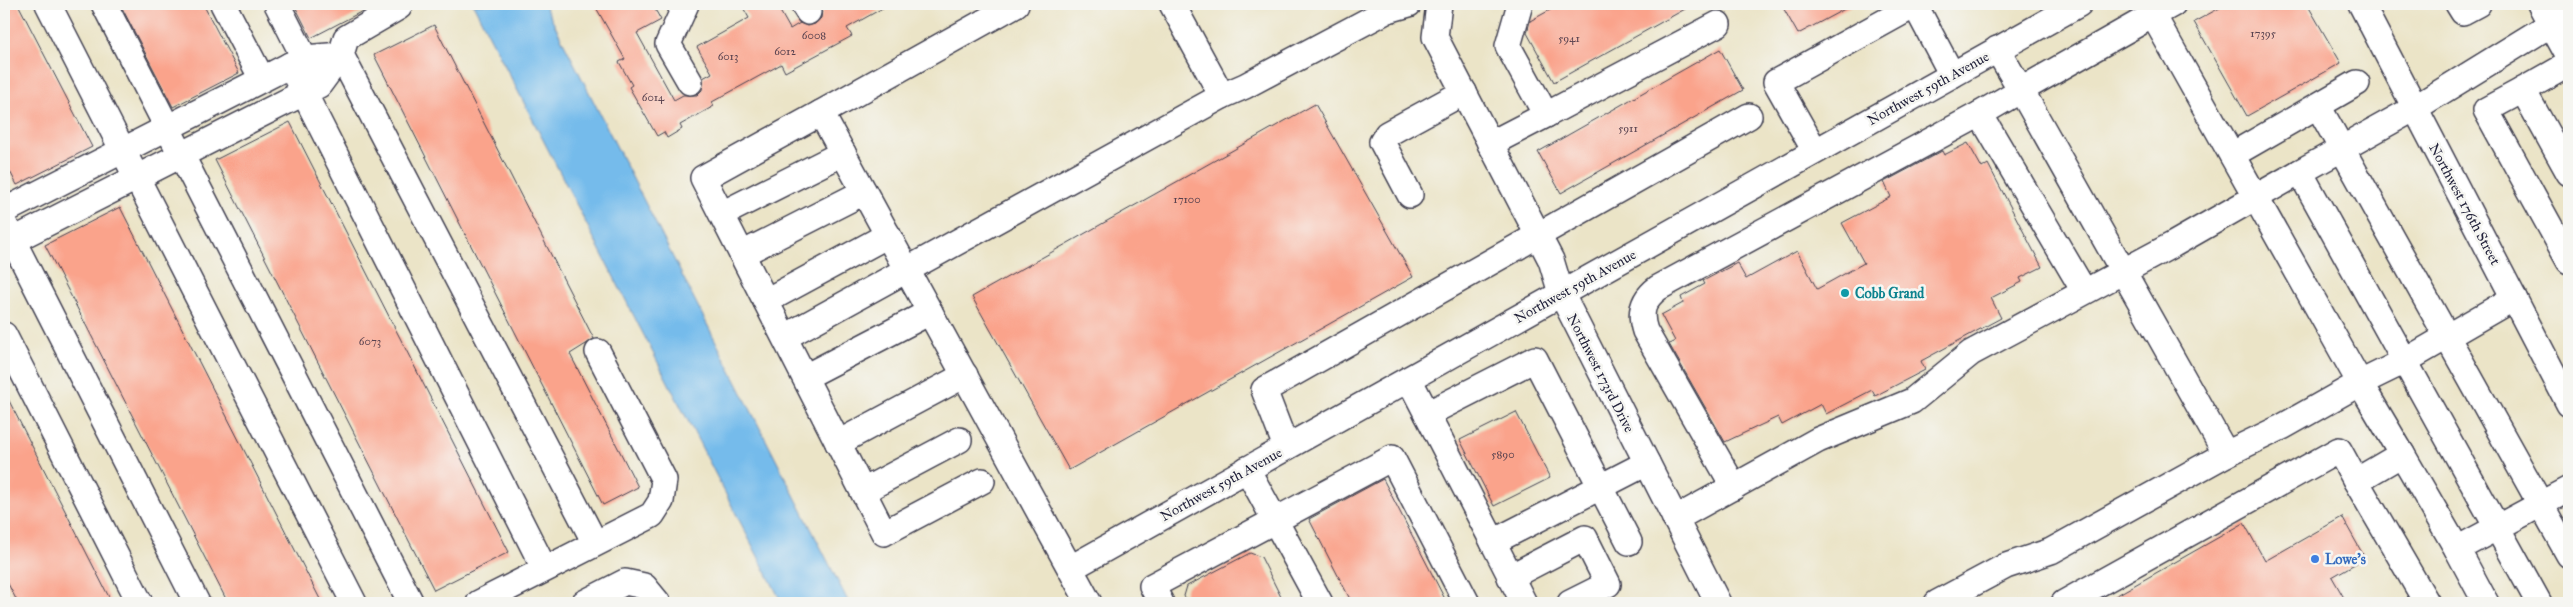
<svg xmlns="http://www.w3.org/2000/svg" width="2573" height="607" font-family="'IM FELL Great Primer',serif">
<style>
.water{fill:#74bbeb;stroke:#4b6e93}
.building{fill:#faa38b}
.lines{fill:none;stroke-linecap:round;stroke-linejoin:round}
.minor-casing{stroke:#403f50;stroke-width:28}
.minor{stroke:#fff;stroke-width:25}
.culture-dot{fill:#0f9aa8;stroke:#f6f6f2;stroke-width:2}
.shop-dot{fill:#3f7fe0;stroke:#f6f6f2;stroke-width:2}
.labels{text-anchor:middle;stroke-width:5;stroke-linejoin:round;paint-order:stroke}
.number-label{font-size:11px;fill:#58424f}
.street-label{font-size:14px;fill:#22223b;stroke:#f6f6f2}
.culture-label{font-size:14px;font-weight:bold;fill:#0d838f;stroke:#f6f6f2;text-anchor:start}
.shop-label{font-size:14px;font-weight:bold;fill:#366cbe;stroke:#f6f6f2;text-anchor:start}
</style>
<rect width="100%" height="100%" fill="#f6f6f2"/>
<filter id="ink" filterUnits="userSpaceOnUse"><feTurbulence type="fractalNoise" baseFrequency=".02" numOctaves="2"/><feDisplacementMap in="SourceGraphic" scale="10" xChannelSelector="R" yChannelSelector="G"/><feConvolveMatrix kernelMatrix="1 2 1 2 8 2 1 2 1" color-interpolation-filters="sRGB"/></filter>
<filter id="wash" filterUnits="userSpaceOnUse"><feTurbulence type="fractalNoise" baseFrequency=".0096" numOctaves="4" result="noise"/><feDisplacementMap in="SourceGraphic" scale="20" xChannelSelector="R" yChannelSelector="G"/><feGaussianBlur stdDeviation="1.12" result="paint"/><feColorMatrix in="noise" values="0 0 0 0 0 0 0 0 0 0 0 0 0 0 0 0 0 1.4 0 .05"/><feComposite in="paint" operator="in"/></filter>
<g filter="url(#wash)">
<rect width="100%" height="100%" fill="#ebe4c7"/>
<!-- water -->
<path class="water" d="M473,4H544L849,603H782Z"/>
<g id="blocks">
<!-- building -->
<g class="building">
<path d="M4,4H18L92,147L17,185L4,160Z"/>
<path d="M120,4H203L239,73L173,107Z"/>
<path d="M294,4H376L311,38Z"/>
<path d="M594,4H652L661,20L637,33L674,100L683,95H697L702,90L703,78L712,73L697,47L749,18L741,4H776L790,29L800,23L808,26L815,24L821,18L822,10L834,4H890L847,28L852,36L785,72L781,64L776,67L712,102L714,106L680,125L682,129L667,138L664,132L657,136L629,87L632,85L619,62L625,59Z"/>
<path d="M1561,4H1694L1554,82L1527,33L1530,21Z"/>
<path d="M1781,4H1854L1798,34Z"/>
<path d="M2227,4H2307L2341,63L2247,116L2194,22Z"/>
<path d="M434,25L594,339L570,354L638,487L603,505L374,55Z"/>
<path d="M1720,49L1743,90L1561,193L1538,152Z"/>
<path d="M1315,104L1413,277L1069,470L972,297Z"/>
<path d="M290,122L509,552L434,590L215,160Z"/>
<path d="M1968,143L1982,168L1988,164L2042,267L2020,278L2022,282L1991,298L2001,318L1921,361L1925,370L1875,396L1872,390L1826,414L1821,404L1782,425L1778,417L1725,442L1669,344L1675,341L1661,315L1683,303L1681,297L1705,284L1703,281L1737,263L1746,279L1797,251L1817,289L1864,263L1842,223L1891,197L1884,182L1942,151L1944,155Z"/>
<path d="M120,207L322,603H228L45,245Z"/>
<path d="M4,391L112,603H18L4,576Z"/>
<path d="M1516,412L1550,478L1494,506L1460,440Z"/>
<path d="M1383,479L1447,603H1352L1309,519Z"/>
<path d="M2342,517L2365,558L2332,577L2347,603H2103L2244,523L2265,561Z"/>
<path d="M1250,553L1261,557L1284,603H1188L1184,596L1187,586Z"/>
</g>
</g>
</g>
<g filter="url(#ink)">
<use href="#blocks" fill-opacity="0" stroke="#403f50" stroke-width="1"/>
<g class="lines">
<defs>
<g id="minor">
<path d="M48,4L354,603"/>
<path d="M104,4L411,603"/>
<path d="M223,4L262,79"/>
<path d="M277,4L312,73"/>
<path d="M686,4L668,44L690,82"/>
<path d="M803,4L808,12"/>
<path d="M1016,4L821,113L1089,603"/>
<path d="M1439,4L1435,37L1551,260L1561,293L1718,603"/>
<path d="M1520,4L1508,46L1546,115L1718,24"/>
<path d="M2361,4L2569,404"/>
<path d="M2458,4L2463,12L2478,4"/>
<path d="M2540,4L2569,57"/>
<path d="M2153,15L2360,383L2282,427L2226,454L2021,90Z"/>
<path d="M2153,15L2173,4"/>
<path d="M1997,49L2021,90L1980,114L2084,291"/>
<path d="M341,55L595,543"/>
<path d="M2569,64L2523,90L2569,173"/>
<path d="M290,65L544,568"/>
<path d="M2523,90L2486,110L2569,261"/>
<path d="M1222,96L1245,86L1388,10L1409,4"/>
<path d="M2318,106L2569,555"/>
<path d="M821,113L703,178L884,533L982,481"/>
<path d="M1490,144L1546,115"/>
<path d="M1815,151L1776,82L1915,5L1952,75"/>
<path d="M2232,155L2357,83"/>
<path d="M1410,195L1382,142L1387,134L1464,92"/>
<path d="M4,211L304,58L341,55"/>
<path d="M722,214L843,153"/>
<path d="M4,223L197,603"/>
<path d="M4,245L319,85L341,55L346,38L399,7L398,4"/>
<path d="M742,254L864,192"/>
<path d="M766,301L888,235"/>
<path d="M4,335L140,603"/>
<path d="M785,337L1222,96L1172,4"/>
<path d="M805,377L930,312"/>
<path d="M1409,379L1493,542L1647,463"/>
<path d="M1427,414L1535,359L1629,542"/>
<path d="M838,443L965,375"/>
<path d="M1286,447L1264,390L1749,116"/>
<path d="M2402,454L2360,383L2405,361L2514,298"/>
<path d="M1247,469L1320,603"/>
<path d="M1734,487L1645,331C1639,313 1642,300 1658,288L1980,114"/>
<path d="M863,491L959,440"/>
<path d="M1675,519L1818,440L1912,401L1971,353L2174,244L2300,172"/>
<path d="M1493,542L1524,603"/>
<path d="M1071,568L2079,4"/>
<path d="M1510,577L1585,538L1608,584L1570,603"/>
<path d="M479,603L652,515L661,501L664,480L598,352"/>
<path d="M584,603L625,582L644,586L658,603"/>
<path d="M1161,603L1152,586L1392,458L1467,603"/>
<path d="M1937,603L2006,566L2051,551L2226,454"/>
<path d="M2064,603L2339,450L2356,481"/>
<path d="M2427,603L2356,481L2402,454L2457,549"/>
<path d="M2486,603L2457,549L2569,489"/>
<path d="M2539,603L2300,172L2415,108L2569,13"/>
</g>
</defs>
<!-- minor casing -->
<use href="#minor" class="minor-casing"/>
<!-- minor -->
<use href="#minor" class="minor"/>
</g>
</g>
<!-- markers -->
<circle class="culture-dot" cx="1845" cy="293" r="5"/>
<circle class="shop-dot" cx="2315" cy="559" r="5"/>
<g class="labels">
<!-- number labels -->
<g class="number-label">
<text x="2263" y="37">17395</text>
<text x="814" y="39">6008</text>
<text x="1569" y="42">5941</text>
<text x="785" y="55">6012</text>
<text x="728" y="60">6013</text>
<text x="653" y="101">6014</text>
<text x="1628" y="132">5911</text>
<text x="1187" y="203">17100</text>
<text x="370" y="345">6073</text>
<text x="1503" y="458">5890</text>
</g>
<!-- street labels -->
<g class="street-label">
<text transform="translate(1928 88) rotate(-29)" y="5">Northwest 59th Avenue</text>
<text transform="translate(2465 204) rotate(62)" y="5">Northwest 176th Street</text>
<text transform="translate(1575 286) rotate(-29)" y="5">Northwest 59th Avenue</text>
<text transform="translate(1601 373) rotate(63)" y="5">Northwest 173rd Drive</text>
<text transform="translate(1221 484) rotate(-29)" y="5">Northwest 59th Avenue</text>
</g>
<!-- culture labels -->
<g class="culture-label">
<text x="1855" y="298">Cobb Grand</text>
</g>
<!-- shop labels -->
<g class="shop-label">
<text x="2325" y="564">Lowe's</text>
</g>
</g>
<!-- margin -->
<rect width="2573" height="607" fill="none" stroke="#f6f6f2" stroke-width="20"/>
</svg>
